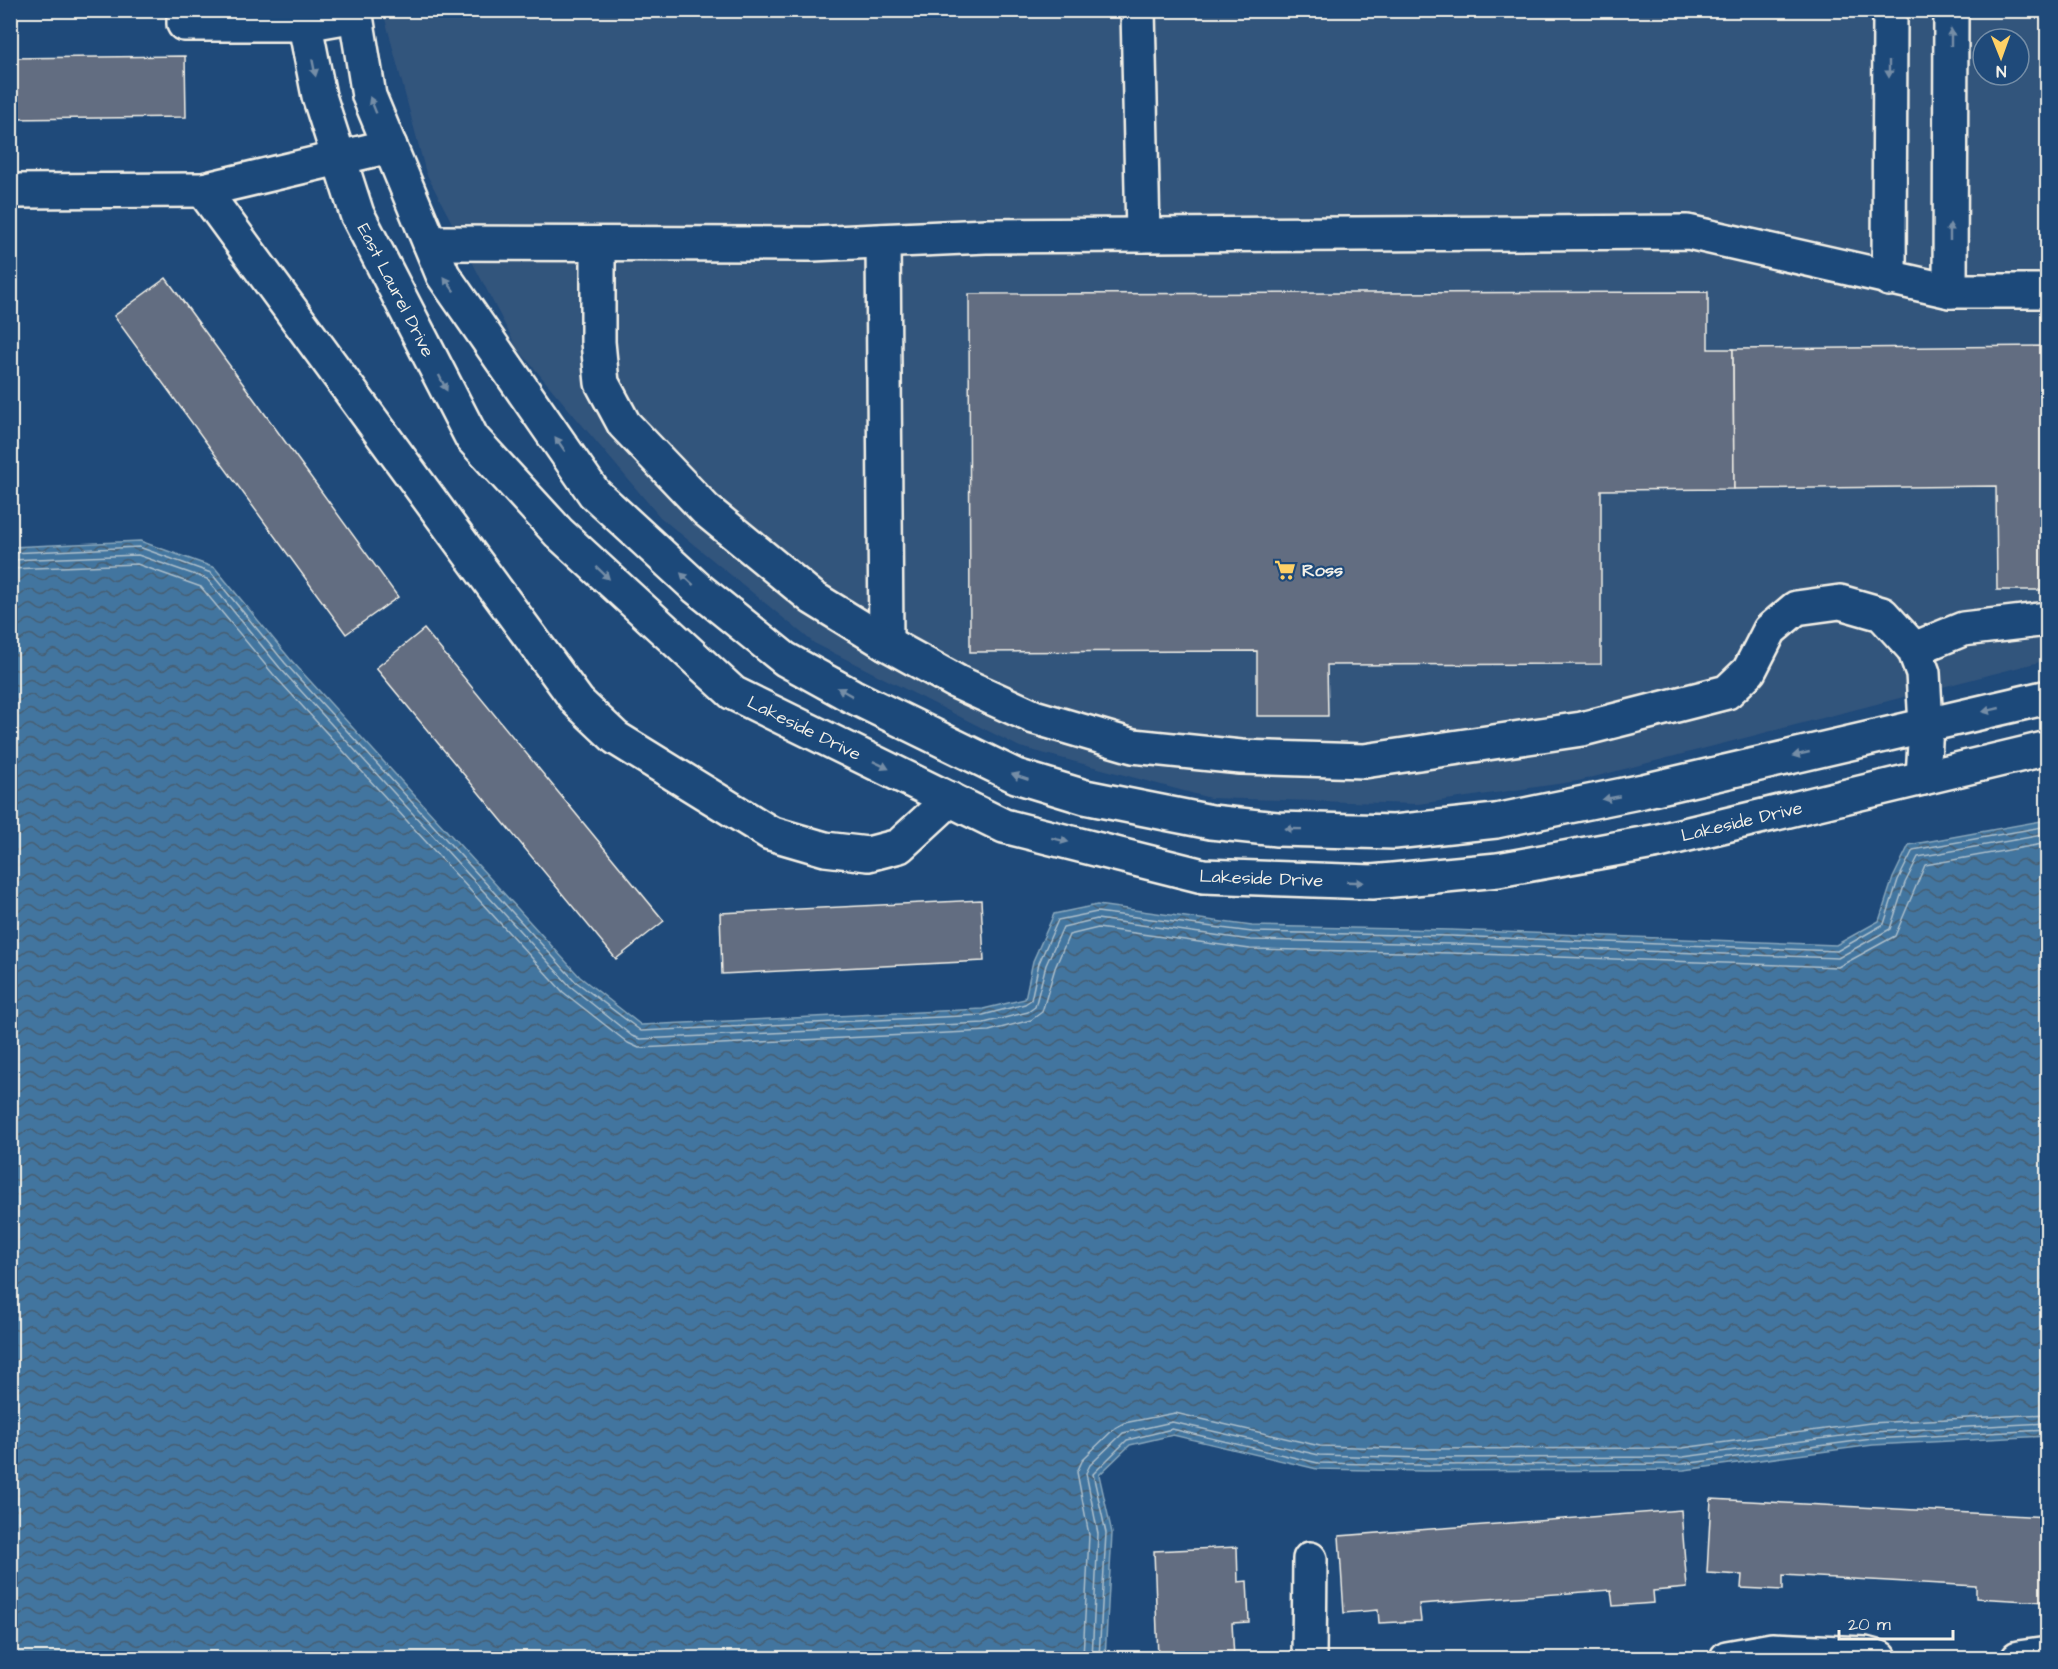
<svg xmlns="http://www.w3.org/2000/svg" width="2058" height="1669" font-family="'Architects Daughter',sans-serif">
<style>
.built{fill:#33547c;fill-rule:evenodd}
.water{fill:url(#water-waves);stroke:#89a7bc;stroke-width:1.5}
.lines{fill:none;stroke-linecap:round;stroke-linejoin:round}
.shore{stroke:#adbfcb;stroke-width:1.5}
.building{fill:#626d81;stroke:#f4f1e8;stroke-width:1.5}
.minor-casing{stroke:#f4f1e8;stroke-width:38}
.minor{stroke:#1f4a7a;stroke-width:33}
.oneway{fill:#748da6}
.labels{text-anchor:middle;stroke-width:4.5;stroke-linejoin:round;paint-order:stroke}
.street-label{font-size:18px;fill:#f4f1e8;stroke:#1f4a7a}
.poi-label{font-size:18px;font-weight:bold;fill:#f4f1e8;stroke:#1f4a7a;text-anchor:start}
</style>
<defs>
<pattern id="water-waves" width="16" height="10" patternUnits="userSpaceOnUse" patternTransform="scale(1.5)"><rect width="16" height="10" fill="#42759f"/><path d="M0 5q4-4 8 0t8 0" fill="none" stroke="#465e72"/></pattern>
</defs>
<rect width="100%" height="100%" fill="#1f4a7a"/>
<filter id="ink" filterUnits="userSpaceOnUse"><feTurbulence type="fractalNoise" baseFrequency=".0167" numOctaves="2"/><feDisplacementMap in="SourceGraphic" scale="12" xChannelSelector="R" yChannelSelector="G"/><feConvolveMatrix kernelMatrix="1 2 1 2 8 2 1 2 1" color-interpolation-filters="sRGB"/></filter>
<g filter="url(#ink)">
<!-- built -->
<path class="built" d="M383,11H2047V660L1578,781L1418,804L1210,798L1020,747L814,643L660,517L517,348L426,173ZM1983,39H2019V75H1983Z"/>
<!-- water -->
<path class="water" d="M140,541L215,568L290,659L580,977L641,1025L983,1009L1025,999L1033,961L1054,914L1097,905L1252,926L1451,930L1836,945L1879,921L1893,878L1909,845L2047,820V1436L1873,1445L1684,1470L1424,1471L1317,1469L1173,1435L1130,1445L1099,1475L1112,1533L1105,1658H11V547Z"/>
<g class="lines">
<!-- shore -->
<g class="shore">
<path d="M10,553L139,547L211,573L285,663L575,981L641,1031L983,1015L1025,1004L1031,1000L1039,963L1058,920L1097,912L1252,932L1451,936L1837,951L1884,924L1898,880L1913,850L2048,826"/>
<path d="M10,560L138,555L207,579L280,668L570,986L632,1036L640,1039L984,1023L1028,1012L1035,1007L1046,965L1063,927L1097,919L1251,940L1451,944L1838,958L1890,929L1905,883L1918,857L2048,834"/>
<path d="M10,569L137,564L201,587L273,674L563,992L628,1043L639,1048L989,1031L1031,1020L1042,1012L1055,968L1069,935L1098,928L1250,949L1451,953L1838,967L1895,936L1925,865L2048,843"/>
<path d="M1083,1658L1089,1535L1077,1472L1083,1459L1115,1428L1124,1423L1175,1413L1320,1446L1424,1449L1682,1448L1870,1423L2048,1414"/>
<path d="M1092,1658L1098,1534L1086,1473L1090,1465L1123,1433L1172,1422L1319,1455L1424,1458L1683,1457L1871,1432L2048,1423"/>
<path d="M1099,1658L1106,1533L1093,1474L1127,1440L1172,1429L1318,1463L1424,1465L1683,1464L1872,1439L2048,1430"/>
</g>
</g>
<!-- building -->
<g class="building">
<path d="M185,56L186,117L10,119V58Z"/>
<rect x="10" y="224" width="3" height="265"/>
<path d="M166,278L398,597L346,634L114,316Z"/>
<path d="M1708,292V349H1733L1734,489L1601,490V664L1327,665L1328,716H1257V651L970,652L969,294Z"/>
<path d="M2048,346V590H1997L1996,486L1734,489L1733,349Z"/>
<path d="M424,629L664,921L616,959L376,668Z"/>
<path d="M981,900L984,961L722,974L720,913Z"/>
<path d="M1711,1499L2048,1517L2047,1602L1976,1598V1586L1783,1575V1590L1741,1588L1742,1575L1707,1573Z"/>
<path d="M1681,1510L1687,1588L1653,1591L1654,1603L1613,1606L1611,1590L1419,1604L1421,1621L1379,1623L1378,1610L1344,1613L1339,1536Z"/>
<path d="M1237,1547L1238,1582L1247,1581L1249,1622L1232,1623L1234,1658H1158L1154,1551Z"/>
</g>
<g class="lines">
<defs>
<g id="minor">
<path d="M184,10V24H305L356,15"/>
<path id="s1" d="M302,10L319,96L357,214L472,438L559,533L733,693L1004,826L1203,876L1372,882L1498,870L1659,841L2048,748"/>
<path d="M355,10L369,96L443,275L594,493L697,588L785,659L852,696L1016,776L1085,797L1211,822L1277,829L1394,832L1496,821L1643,791L2048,697"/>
<path d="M1138,10L1143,235"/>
<path d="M390,146L203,190L578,702L616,738L770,833L825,849L868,854L899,846L950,799"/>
<path d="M10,191L203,190"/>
<path d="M883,241L886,643"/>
<path d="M430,243L812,244L986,236L1688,232L1950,291H2048"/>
<path d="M598,244V342L602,383L624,424L706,510L813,598L886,643L957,682L1034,717L1133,746L1241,757L1364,761L1582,729L1727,692L1749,671L1770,630L1796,608L1840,602L1882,614L1914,649L1923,673L1926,725L1923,778"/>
<path d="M1889,279L1890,10"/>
<path d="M1950,291L1951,10"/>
<path d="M1914,649L1963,629L2048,619"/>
<path d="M1309,1658L1310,1559"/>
<path d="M1727,1658L1772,1650L1865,1654L1880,1658"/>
<path d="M2018,1658L2048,1654"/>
</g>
</defs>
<!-- minor casing -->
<use href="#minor" class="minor-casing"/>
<!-- minor -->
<use href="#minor" class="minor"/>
</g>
<!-- one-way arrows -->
<defs><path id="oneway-solid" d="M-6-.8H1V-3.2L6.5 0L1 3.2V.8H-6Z" transform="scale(1.5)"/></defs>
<g class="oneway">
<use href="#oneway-solid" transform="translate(1951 37) rotate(-90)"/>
<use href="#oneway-solid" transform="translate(314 68) rotate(79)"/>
<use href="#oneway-solid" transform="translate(1889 69) rotate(90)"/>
<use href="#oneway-solid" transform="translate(373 105) rotate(-112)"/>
<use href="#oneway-solid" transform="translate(1950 232) rotate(-90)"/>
<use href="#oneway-solid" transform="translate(449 284) rotate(-125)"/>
<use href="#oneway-solid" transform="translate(443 383) rotate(63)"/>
<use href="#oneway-solid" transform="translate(560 444) rotate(-125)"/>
<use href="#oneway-solid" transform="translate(603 573) rotate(43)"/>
<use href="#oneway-solid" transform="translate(687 579) rotate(-137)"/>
<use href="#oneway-solid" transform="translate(845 692) rotate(-151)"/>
<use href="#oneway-solid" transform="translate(1991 710) rotate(167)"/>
<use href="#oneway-solid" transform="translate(1801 754) rotate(167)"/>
<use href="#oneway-solid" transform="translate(881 765) rotate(26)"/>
<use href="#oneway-solid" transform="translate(1020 777) rotate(-161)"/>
<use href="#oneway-solid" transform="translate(1611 798) rotate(169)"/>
<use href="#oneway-solid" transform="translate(1293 829) rotate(-179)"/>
<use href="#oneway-solid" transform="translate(1060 840) rotate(14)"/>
<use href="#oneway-solid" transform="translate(1355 882) rotate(2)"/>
</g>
</g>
<!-- icons -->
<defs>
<symbol id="supermarket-bare" viewBox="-9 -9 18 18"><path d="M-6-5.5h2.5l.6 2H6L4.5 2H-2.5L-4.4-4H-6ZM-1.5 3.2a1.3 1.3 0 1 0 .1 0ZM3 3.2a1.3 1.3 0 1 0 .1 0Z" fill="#ffd166" stroke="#1f4a7a" stroke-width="2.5" paint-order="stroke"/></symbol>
</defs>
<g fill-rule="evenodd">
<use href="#supermarket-bare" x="1270" y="555" width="30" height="30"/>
</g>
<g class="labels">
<!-- street labels -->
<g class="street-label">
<text dy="6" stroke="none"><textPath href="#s1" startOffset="297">East Laurel Drive</textPath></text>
<text dy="6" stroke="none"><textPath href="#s1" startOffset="908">Lakeside Drive</textPath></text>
<text dy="6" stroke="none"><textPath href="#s1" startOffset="1880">Lakeside Drive</textPath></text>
<text dy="6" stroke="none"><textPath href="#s1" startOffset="1394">Lakeside Drive</textPath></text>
</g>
<!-- poi labels -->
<g class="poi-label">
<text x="1302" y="576">Ross</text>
</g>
</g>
<!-- margin -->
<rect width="2058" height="1669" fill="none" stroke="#1f4a7a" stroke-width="36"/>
<rect x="18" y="18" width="2022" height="1633" fill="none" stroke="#f4f1e8" stroke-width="2" filter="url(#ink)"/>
<!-- north arrow -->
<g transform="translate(2001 57) rotate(179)"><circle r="28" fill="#1f4a7a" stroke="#748da6" stroke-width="1.5"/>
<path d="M0-4.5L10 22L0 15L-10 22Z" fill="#ffd166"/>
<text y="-9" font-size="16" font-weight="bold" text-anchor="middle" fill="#f4f1e8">N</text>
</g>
<!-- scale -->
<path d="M1839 1630v9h114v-9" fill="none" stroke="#f4f1e8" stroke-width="3"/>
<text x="1848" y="1630" font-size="18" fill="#f4f1e8" stroke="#1f4a7a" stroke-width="4.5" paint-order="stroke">20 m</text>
</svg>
